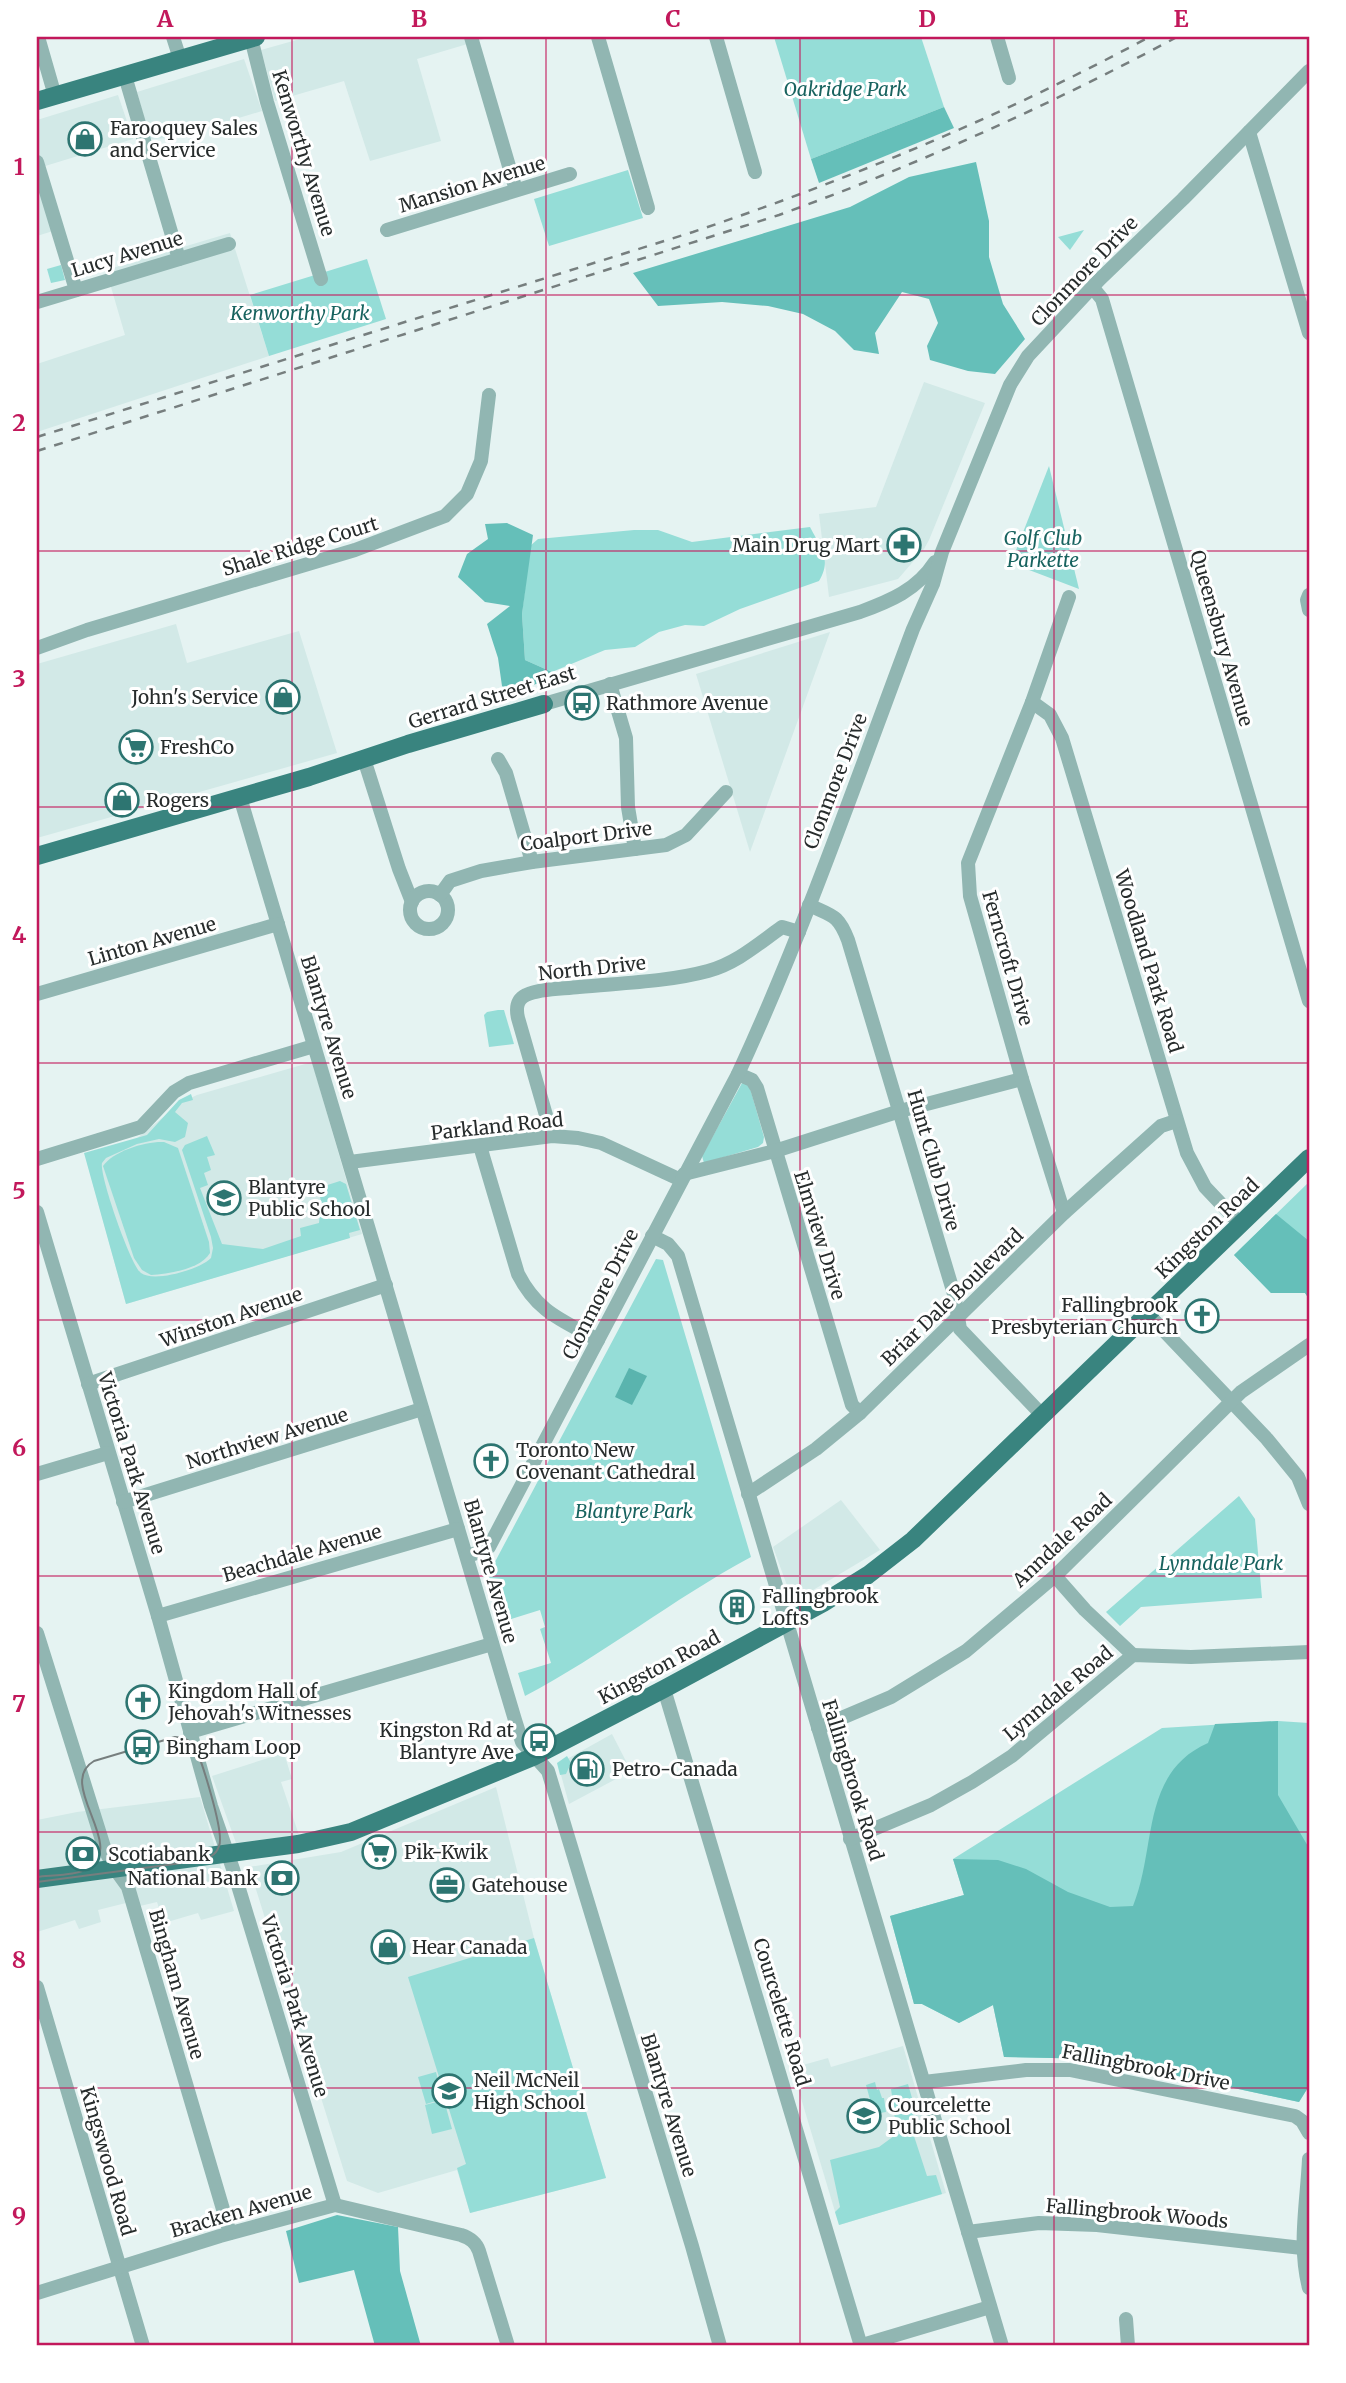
<svg xmlns="http://www.w3.org/2000/svg" width="1346" height="2383" font-family="Merriweather,serif">
<style>
.built{fill:#d2e9e7}
.green{fill:#95ddd7}
.forest{fill:#65bfb9}
.water{fill:#5ab4ae}
.lines{fill:none;stroke-linecap:round;stroke-linejoin:round}
.minor{stroke:#91b6b2;stroke-width:14}
.major{stroke:#39847f;stroke-width:18}
.tram{stroke:#767e7e;stroke-width:2}
.rail{stroke:#767e7e;stroke-width:2.5;stroke-dasharray:9 9;stroke-linecap:butt}
.grid{fill:none;stroke:#c2185b;stroke-width:2;stroke-opacity:0.55}
.labels{text-anchor:middle;stroke-width:6;stroke-linejoin:round;paint-order:stroke}
.park-label{font-size:19px;font-style:italic;fill:#18635f;stroke:#fff}
.poi-label{font-size:19px;fill:#272c2c;stroke:#fff;text-anchor:start}
.street-label{font-size:19px;fill:#272c2c;stroke:#fff}
.neatline{fill:none;stroke:#c2185b;stroke-width:2.5}
.grid-label{font-size:23px;text-anchor:middle;font-weight:bold;fill:#c2185b}
</style>
<rect width="100%" height="100%" fill="#e5f3f2"/>
<!-- built -->
<g class="built">
<path d="M307,37H491L417,59L441,141L370,161L344,81L275,101L261,50Z"/>
<path d="M244,59L262,111L172,138L150,139L137,92Z"/>
<path d="M118,95L133,139L42,167L37,149V120Z"/>
<path d="M37,178L53,231L37,236Z"/>
<path d="M230,233L269,356L37,432V364L125,335L106,270Z"/>
<path d="M924,382L985,403L929,540L924,549L898,579L829,597L819,514L876,507Z"/>
<path d="M176,624L187,663L299,631L337,753L37,838V664Z"/>
<path d="M830,632L750,852L696,674Z"/>
<path d="M312,1062L362,1234L126,1304L87,1162L126,1147L182,1102L197,1095Z"/>
<path d="M841,1500L880,1550L793,1602L773,1547Z"/>
<path d="M612,1734L631,1771L569,1804L558,1764Z"/>
<path d="M284,1753L292,1779L281,1782L299,1835L236,1843L212,1776Z"/>
<path d="M496,1787L534,1938L606,2178L470,2213L457,2170L378,2193L347,2181L249,1867L341,1852Z"/>
<path d="M200,1797L234,1911L201,1920L198,1913L164,1923L157,1902L140,1906L138,1900L98,1910L101,1922L79,1929L75,1920L37,1932V1820L77,1812Z"/>
<path d="M903,2046L946,2193L839,2225L792,2068L828,2058L831,2067Z"/>
</g>
<!-- green -->
<g class="green">
<path d="M774,37H921L944,107L811,159Z"/>
<path d="M628,170L643,218L549,246L534,199Z"/>
<path d="M1084,230L1070,250L1058,237Z"/>
<path d="M367,259L386,319L269,356L250,295Z"/>
<path d="M61,265L65,280L51,283L47,269Z"/>
<path d="M1049,466L1079,589L1011,563Z"/>
<path d="M810,527C821,548 832,559 819,581L740,609L704,626L685,625L659,632L635,647L605,650L552,672L525,660L522,614L530,546L538,539L634,530H658L692,542Z"/>
<path d="M498,1010H504L514,1044L489,1047L484,1015L487,1012Z"/>
<path d="M742,1083L747,1084L750,1088L764,1137L763,1143L758,1147L704,1163L702,1156Z"/>
<path d="M191,1094L193,1100L182,1103L175,1112L188,1123L185,1137L175,1142L159,1139L137,1144L106,1158L102,1163C99,1175 131,1266 141,1273C154,1283 201,1269 211,1258L213,1248L211,1237L182,1150L185,1145L207,1136L215,1155L207,1157L211,1170L204,1173L208,1185L200,1188L222,1244L263,1249L301,1236L300,1228L319,1223L321,1201L318,1188L340,1181L346,1184L360,1230L349,1233L350,1238L126,1304L84,1153L147,1135L179,1100Z"/>
<path d="M164,1142L178,1148L209,1242L210,1253C201,1269 168,1274 151,1275L142,1270L134,1258L103,1166C113,1151 146,1141 164,1142Z"/>
<path d="M1309,1182V1299L1305,1293H1271L1234,1255Z"/>
<path d="M656,1259L663,1260L751,1557C673,1599 603,1655 525,1696L518,1673L551,1663L540,1629L545,1627L540,1610L502,1622L488,1575Z"/>
<path d="M1239,1496L1255,1519L1262,1598L1141,1607L1120,1626L1106,1612Z"/>
<path d="M1278,1721L1309,1723V2086L1299,2102L1099,2059L1004,2057L993,2005L959,2023L922,2004H914L890,1916L964,1895L953,1859L1162,1728Z"/>
<path d="M567,1756L571,1763L566,1774L560,1775L557,1763Z"/>
<path d="M534,1938L606,2178L470,2213L457,2168L466,2164L408,1977Z"/>
<path d="M436,2072L443,2099L426,2104L418,2077Z"/>
<path d="M875,2082L877,2090L879,2089L882,2098H884L886,2112L874,2114L866,2085Z"/>
<path d="M908,2084L918,2119L902,2124L896,2121L889,2097L892,2096L891,2089Z"/>
<path d="M444,2100L452,2129L432,2134L425,2105Z"/>
<path d="M909,2131L913,2133L927,2176L936,2175L942,2194L839,2225L835,2212L840,2207L830,2160L879,2147L894,2136Z"/>
</g>
<!-- forest -->
<g class="forest">
<path d="M944,107L954,128L819,183L811,159Z"/>
<path d="M976,162L989,221V257L1003,304L1025,339L995,374L968,371L930,360L927,346L938,323L929,299L902,292L875,333L879,354L854,350L835,331L803,314L768,306L722,302L658,306L633,273L850,207L909,177Z"/>
<path d="M507,523L533,535L522,614L525,660L552,672L553,679L509,692L502,686L498,658L487,624L510,606L485,602L458,577L467,554L488,539L485,524Z"/>
<path d="M1276,1214L1309,1241V1299L1305,1293H1271L1234,1255Z"/>
<path d="M1278,1721V1795L1309,1848V2086L1299,2102L1099,2059L1004,2057L993,2005L959,2023L922,2004H914L890,1916L964,1895L953,1859L998,1860L1026,1869L1068,1892L1110,1907L1133,1906C1157,1848 1140,1773 1208,1743L1215,1724Z"/>
<path d="M337,2215L398,2227L400,2271L421,2346H375L354,2270L299,2283L286,2231Z"/>
</g>
<!-- water -->
<path class="water" d="M629,1368L647,1376L632,1405L615,1397Z"/>
<g class="lines">
<!-- minor -->
<g class="minor">
<path d="M38,37L55,96"/>
<path d="M173,37L180,59"/>
<path d="M471,37L516,190"/>
<path d="M598,37L648,208"/>
<path d="M716,37L755,172"/>
<path d="M997,37L1009,78"/>
<path d="M251,38L267,102L321,279"/>
<path d="M125,76L179,259"/>
<path d="M1249,132L1309,333"/>
<path d="M37,162L76,290"/>
<path d="M387,230L570,174"/>
<path d="M1093,288L1102,299L1309,1001"/>
<path d="M37,302L229,244"/>
<path d="M1309,595L1307,600L1309,610"/>
<path d="M37,648L87,630L355,550L445,516L467,494L481,461L489,395"/>
<path d="M610,684L626,738L628,807L635,849"/>
<path d="M1032,702L1050,715L1062,738L1187,1153L1205,1187L1241,1225"/>
<path d="M544,704L860,612C890,601 917,590 935,562"/>
<path d="M364,759L399,869L412,902"/>
<path d="M498,759L506,773L532,862"/>
<path d="M240,797L515,1720L522,1742L548,1771L692,2246L720,2346"/>
<circle cx="429" cy="910" r="19"/>
<path d="M440,895L450,881L481,871L532,862L666,845L686,835L726,792"/>
<path d="M809,905C832,916 838,914 848,940L954,1294L960,1329L1043,1416"/>
<path d="M37,994L278,924"/>
<path d="M738,1074L752,1080L757,1088L852,1405L860,1413"/>
<path d="M552,1136L518,1018C516,1009 516,1000 526,995C541,988 563,989 579,987C621,983 667,982 708,971C737,963 758,944 782,927L799,932"/>
<path d="M480,1146L518,1274C538,1313 562,1320 598,1340"/>
<path d="M37,1159L141,1127L174,1092L189,1083L314,1046"/>
<path d="M350,1162L552,1136L578,1138L601,1143L681,1180"/>
<path d="M684,1174L775,1151L900,1111L1022,1079"/>
<path d="M37,1212L158,1616L211,1806L233,1869L335,2205"/>
<path d="M1064,1213L1022,1079L970,896L968,863L1032,702L1069,597"/>
<path d="M652,1236L668,1244L678,1256L1002,2346"/>
<path d="M1148,1314L1267,1439L1298,1477L1309,1504"/>
<path d="M88,1384L386,1285"/>
<path d="M37,1474L108,1453"/>
<path d="M748,1494L816,1449L860,1413L1064,1213L1161,1126L1176,1121"/>
<path d="M123,1502L422,1409"/>
<path d="M467,1556L483,1551L489,1547L738,1074C805,929 857,778 913,629L933,584L942,552L1010,385L1028,356L1099,280L1183,199L1309,71"/>
<path d="M1055,1576L1085,1610L1133,1655"/>
<path d="M158,1616L458,1529"/>
<path d="M37,1633L105,1850L115,1869L128,1887L230,2233"/>
<path d="M664,1689L861,2346"/>
<path d="M818,1728L891,1697L966,1651L1055,1576L1241,1392L1309,1345"/>
<path d="M190,1732L492,1644"/>
<path d="M850,1839L931,1805L972,1782L1012,1756L1133,1655L1191,1657L1309,1652"/>
<path d="M37,1987L143,2346"/>
<path d="M924,2082L1026,2070H1070L1295,2116L1302,2121L1309,2133"/>
<path d="M1309,2159C1307,2203 1298,2245 1309,2288"/>
<path d="M968,2232L1039,2223L1097,2225L1302,2248"/>
<path d="M37,2293L220,2236L335,2205L461,2235C470,2238 476,2242 479,2251L508,2346"/>
<path d="M1126,2319L1128,2346"/>
<path d="M859,2346L990,2307"/>
</g>
<!-- major -->
<g class="major">
<path d="M37,101L256,37"/>
<path d="M37,856L309,777L408,744L544,704"/>
<path d="M37,1879L298,1844L351,1832L533,1757L664,1689L823,1603L868,1575L913,1540L1309,1158"/>
</g>
<!-- tram -->
<path class="tram" d="M37,1877C52,1875 78,1876 91,1867C124,1843 56,1783 94,1761L175,1737L184,1738L194,1744C201,1759 225,1833 219,1846C216,1856 207,1859 197,1861L37,1882"/>
<!-- rail -->
<g class="rail">
<path d="M37,437L693,232C850,179 1003,116 1149,37"/>
<path d="M37,451L779,215C917,165 1048,106 1177,37"/>
</g>
</g>
<!-- grid -->
<path class="grid" d="M292,37V2346M546,37V2346M800,37V2346M1054,37V2346M37,295H1309M37,551H1309M37,807H1309M37,1063H1309M37,1320H1309M37,1576H1309M37,1832H1309M37,2088H1309"/>
<!-- icons -->
<defs>
<symbol id="shop-ring" viewBox="-11 -11 22 22"><circle r="9.5" fill="#fff" stroke="#2d7571" stroke-width="1.5"/><path d="M-5-2.5h2.3a2.7 3.5 0 0 1 5.4 0H5L5.5 6h-11ZM-1.5-2.5h3a1.5 2.3 0 0 0-3 0Z" fill="#2d7571"/></symbol>
<symbol id="pharmacy-ring" viewBox="-11 -11 22 22"><circle r="9.5" fill="#fff" stroke="#2d7571" stroke-width="1.5"/><path d="M-2-6h4v4h4v4h-4v4h-4v-4h-4v-4h4Z" fill="#2d7571"/></symbol>
<symbol id="bus-ring" viewBox="-11 -11 22 22"><circle r="9.5" fill="#fff" stroke="#2d7571" stroke-width="1.5"/><path d="M-5-6H5V4H4V6H2V4H-2V6H-4V4H-5ZM-3.5-4V0h7V-4ZM-3.5 1.2v1.5H-2V1.2ZM2 1.2v1.5H3.5V1.2Z" fill="#2d7571"/></symbol>
<symbol id="supermarket-ring" viewBox="-11 -11 22 22"><circle r="9.5" fill="#fff" stroke="#2d7571" stroke-width="1.5"/><path d="M-6-5.5h2.5l.6 2H6L4.5 2H-2.5L-4.4-4H-6ZM-1.5 3.2a1.3 1.3 0 1 0 .1 0ZM3 3.2a1.3 1.3 0 1 0 .1 0Z" fill="#2d7571"/></symbol>
<symbol id="school-ring" viewBox="-11 -11 22 22"><circle r="9.5" fill="#fff" stroke="#2d7571" stroke-width="1.5"/><path d="M0-5L7-2L0 1L-7-2ZM-4 1L0 2.5L4 1V4Q0 6-4 4Z" fill="#2d7571"/></symbol>
<symbol id="church-ring" viewBox="-11 -11 22 22"><circle r="9.5" fill="#fff" stroke="#2d7571" stroke-width="1.5"/><path d="M-1.2-6h2.4v3.5h3.3v2.4h-3.3V6h-2.4V-.1h-3.3v-2.4h3.3Z" fill="#2d7571"/></symbol>
<symbol id="building-ring" viewBox="-11 -11 22 22"><circle r="9.5" fill="#fff" stroke="#2d7571" stroke-width="1.5"/><path d="M-4-6H4V6H1V3H-1V6H-4ZM-2.5-4.3h1.7v1.8h-1.7ZM.8-4.3h1.7v1.8H.8ZM-2.5-1h1.7V.8h-1.7ZM.8-1h1.7V.8H.8Z" fill="#2d7571"/></symbol>
<symbol id="fuel-ring" viewBox="-11 -11 22 22"><circle r="9.5" fill="#fff" stroke="#2d7571" stroke-width="1.5"/><path d="M-5.5-6h7V0h2V4h1.3V-2.5L3-4.5l.8-.8L6-3V5H2.5V1h-1V6h-7ZM-4.2-4.7v3.2H.2V-4.7Z" fill="#2d7571"/></symbol>
<symbol id="bank-ring" viewBox="-11 -11 22 22"><circle r="9.5" fill="#fff" stroke="#2d7571" stroke-width="1.5"/><path d="M-6-4H6V4H-6ZM0-2.3a2.3 2.3 0 1 0 0 4.6a2.3 2.3 0 1 0 0-4.6Z" fill="#2d7571"/></symbol>
<symbol id="office-ring" viewBox="-11 -11 22 22"><circle r="9.5" fill="#fff" stroke="#2d7571" stroke-width="1.5"/><path d="M-6-3h4V-5.5h4V-3h4V5H-6ZM-1-4.5V-3h2v-1.5ZM-6 0V1H6V0Z" fill="#2d7571"/></symbol>
</defs>
<g fill-rule="evenodd">
<use href="#shop-ring" x="66" y="120" width="38" height="38"/>
<use href="#pharmacy-ring" x="885" y="526" width="38" height="38"/>
<use href="#shop-ring" x="264" y="678" width="38" height="38"/>
<use href="#bus-ring" x="563" y="684" width="38" height="38"/>
<use href="#supermarket-ring" x="117" y="728" width="38" height="38"/>
<use href="#shop-ring" x="103" y="781" width="38" height="38"/>
<use href="#school-ring" x="205" y="1179" width="38" height="38"/>
<use href="#church-ring" x="1183" y="1297" width="38" height="38"/>
<use href="#church-ring" x="472" y="1442" width="38" height="38"/>
<use href="#building-ring" x="718" y="1588" width="38" height="38"/>
<use href="#church-ring" x="124" y="1683" width="38" height="38"/>
<use href="#bus-ring" x="520" y="1722" width="38" height="38"/>
<use href="#bus-ring" x="123" y="1728" width="38" height="38"/>
<use href="#fuel-ring" x="568" y="1750" width="38" height="38"/>
<use href="#supermarket-ring" x="360" y="1833" width="38" height="38"/>
<use href="#bank-ring" x="64" y="1835" width="38" height="38"/>
<use href="#bank-ring" x="263" y="1859" width="38" height="38"/>
<use href="#office-ring" x="428" y="1866" width="38" height="38"/>
<use href="#shop-ring" x="369" y="1928" width="38" height="38"/>
<use href="#school-ring" x="430" y="2072" width="38" height="38"/>
<use href="#school-ring" x="845" y="2097" width="38" height="38"/>
</g>
<g class="labels">
<!-- park labels -->
<g class="park-label">
<text x="845" y="96">Oakridge Park</text>
<text x="300" y="320">Kenworthy Park</text>
<text x="1043" y="545">Golf Club<tspan x="1043" dy="22">Parkette</tspan></text>
<text x="634" y="1518">Blantyre Park</text>
<text x="1221" y="1570">Lynndale Park</text>
</g>
<!-- poi labels -->
<g class="poi-label">
<text x="110" y="135">Farooquey Sales<tspan x="110" dy="22">and Service</tspan></text>
<text x="880" y="552" text-anchor="end">Main Drug Mart</text>
<text x="258" y="704" text-anchor="end">John's Service</text>
<text x="606" y="710">Rathmore Avenue</text>
<text x="160" y="754">FreshCo</text>
<text x="146" y="807">Rogers</text>
<text x="248" y="1194">Blantyre<tspan x="248" dy="22">Public School</tspan></text>
<text x="1178" y="1312" text-anchor="end">Fallingbrook<tspan x="1178" dy="22">Presbyterian Church</tspan></text>
<text x="516" y="1457">Toronto New<tspan x="516" dy="22">Covenant Cathedral</tspan></text>
<text x="762" y="1603">Fallingbrook<tspan x="762" dy="22">Lofts</tspan></text>
<text x="168" y="1698">Kingdom Hall of<tspan x="168" dy="22">Jehovah's Witnesses</tspan></text>
<text x="514" y="1737" text-anchor="end">Kingston Rd at<tspan x="514" dy="22">Blantyre Ave</tspan></text>
<text x="166" y="1754">Bingham Loop</text>
<text x="612" y="1776">Petro-Canada</text>
<text x="404" y="1859">Pik-Kwik</text>
<text x="108" y="1861">Scotiabank</text>
<text x="258" y="1885" text-anchor="end">National Bank</text>
<text x="472" y="1892">Gatehouse</text>
<text x="412" y="1954">Hear Canada</text>
<text x="474" y="2087">Neil McNeil<tspan x="474" dy="22">High School</tspan></text>
<text x="888" y="2112">Courcelette<tspan x="888" dy="22">Public School</tspan></text>
</g>
<!-- street labels -->
<g class="street-label">
<text transform="translate(304 153) rotate(73)" y="7">Kenworthy Avenue</text>
<text transform="translate(472 184) rotate(-17)" y="7">Mansion Avenue</text>
<text transform="translate(127 254) rotate(-17)" y="7">Lucy Avenue</text>
<text transform="translate(1084 271) rotate(-46)" y="7">Clonmore Drive</text>
<text transform="translate(300 546) rotate(-17)" y="7">Shale Ridge Court</text>
<text transform="translate(1222 638) rotate(74)" y="7">Queensbury Avenue</text>
<text transform="translate(492 697) rotate(-17)" y="7">Gerrard Street East</text>
<text transform="translate(835 781) rotate(-69)" y="7">Clonmore Drive</text>
<text transform="translate(586 836) rotate(-7)" y="7">Coalport Drive</text>
<text transform="translate(152 941) rotate(-16)" y="7">Linton Avenue</text>
<text transform="translate(1008 958) rotate(74)" y="7">Ferncroft Drive</text>
<text transform="translate(1149 961) rotate(73)" y="7">Woodland Park Road</text>
<text transform="translate(592 968) rotate(-6)" y="7">North Drive</text>
<text transform="translate(329 1027) rotate(73)" y="7">Blantyre Avenue</text>
<text transform="translate(497 1126) rotate(-6)" y="7">Parkland Road</text>
<text transform="translate(934 1160) rotate(74)" y="7">Hunt Club Drive</text>
<text transform="translate(1207 1228) rotate(-44)" y="7">Kingston Road</text>
<text transform="translate(820 1235) rotate(73)" y="7">Elmview Drive</text>
<text transform="translate(600 1294) rotate(-63)" y="7">Clonmore Drive</text>
<text transform="translate(952 1297) rotate(-44)" y="7">Briar Dale Boulevard</text>
<text transform="translate(231 1317) rotate(-19)" y="7">Winston Avenue</text>
<text transform="translate(267 1438) rotate(-17)" y="7">Northview Avenue</text>
<text transform="translate(132 1463) rotate(73)" y="7">Victoria Park Avenue</text>
<text transform="translate(1062 1540) rotate(-43)" y="7">Anndale Road</text>
<text transform="translate(302 1553) rotate(-16)" y="7">Beachdale Avenue</text>
<text transform="translate(491 1571) rotate(74)" y="7">Blantyre Avenue</text>
<text transform="translate(659 1667) rotate(-28)" y="7">Kingston Road</text>
<text transform="translate(1058 1693) rotate(-40)" y="7">Lynndale Road</text>
<text transform="translate(853 1780) rotate(73)" y="7">Fallingbrook Road</text>
<text transform="translate(177 1984) rotate(74)" y="7">Bingham Avenue</text>
<text transform="translate(295 2006) rotate(73)" y="7">Victoria Park Avenue</text>
<text transform="translate(782 2012) rotate(73)" y="7">Courcelette Road</text>
<text transform="translate(1146 2067) rotate(11)" y="7">Fallingbrook Drive</text>
<text transform="translate(669 2105) rotate(73)" y="7">Blantyre Avenue</text>
<text transform="translate(108 2161) rotate(74)" y="7">Kingswood Road</text>
<text transform="translate(241 2211) rotate(-16)" y="7">Bracken Avenue</text>
<text transform="translate(1137 2213) rotate(5)" y="7">Fallingbrook Woods</text>
</g>
</g>
<!-- border -->
<rect width="1346" height="2383" fill="none" stroke="#ffffff" stroke-width="77"/>
<rect x="38" y="38" width="1270" height="2306" class="neatline"/>
<g class="grid-label">
<text x="165" y="27">A</text>
<text x="419" y="27">B</text>
<text x="673" y="27">C</text>
<text x="927" y="27">D</text>
<text x="1181" y="27">E</text>
<text x="19" y="175">1</text>
<text x="19" y="431">2</text>
<text x="19" y="687">3</text>
<text x="19" y="943">4</text>
<text x="19" y="1199">5</text>
<text x="19" y="1456">6</text>
<text x="19" y="1712">7</text>
<text x="19" y="1968">8</text>
<text x="19" y="2224">9</text>
</g>
</svg>
